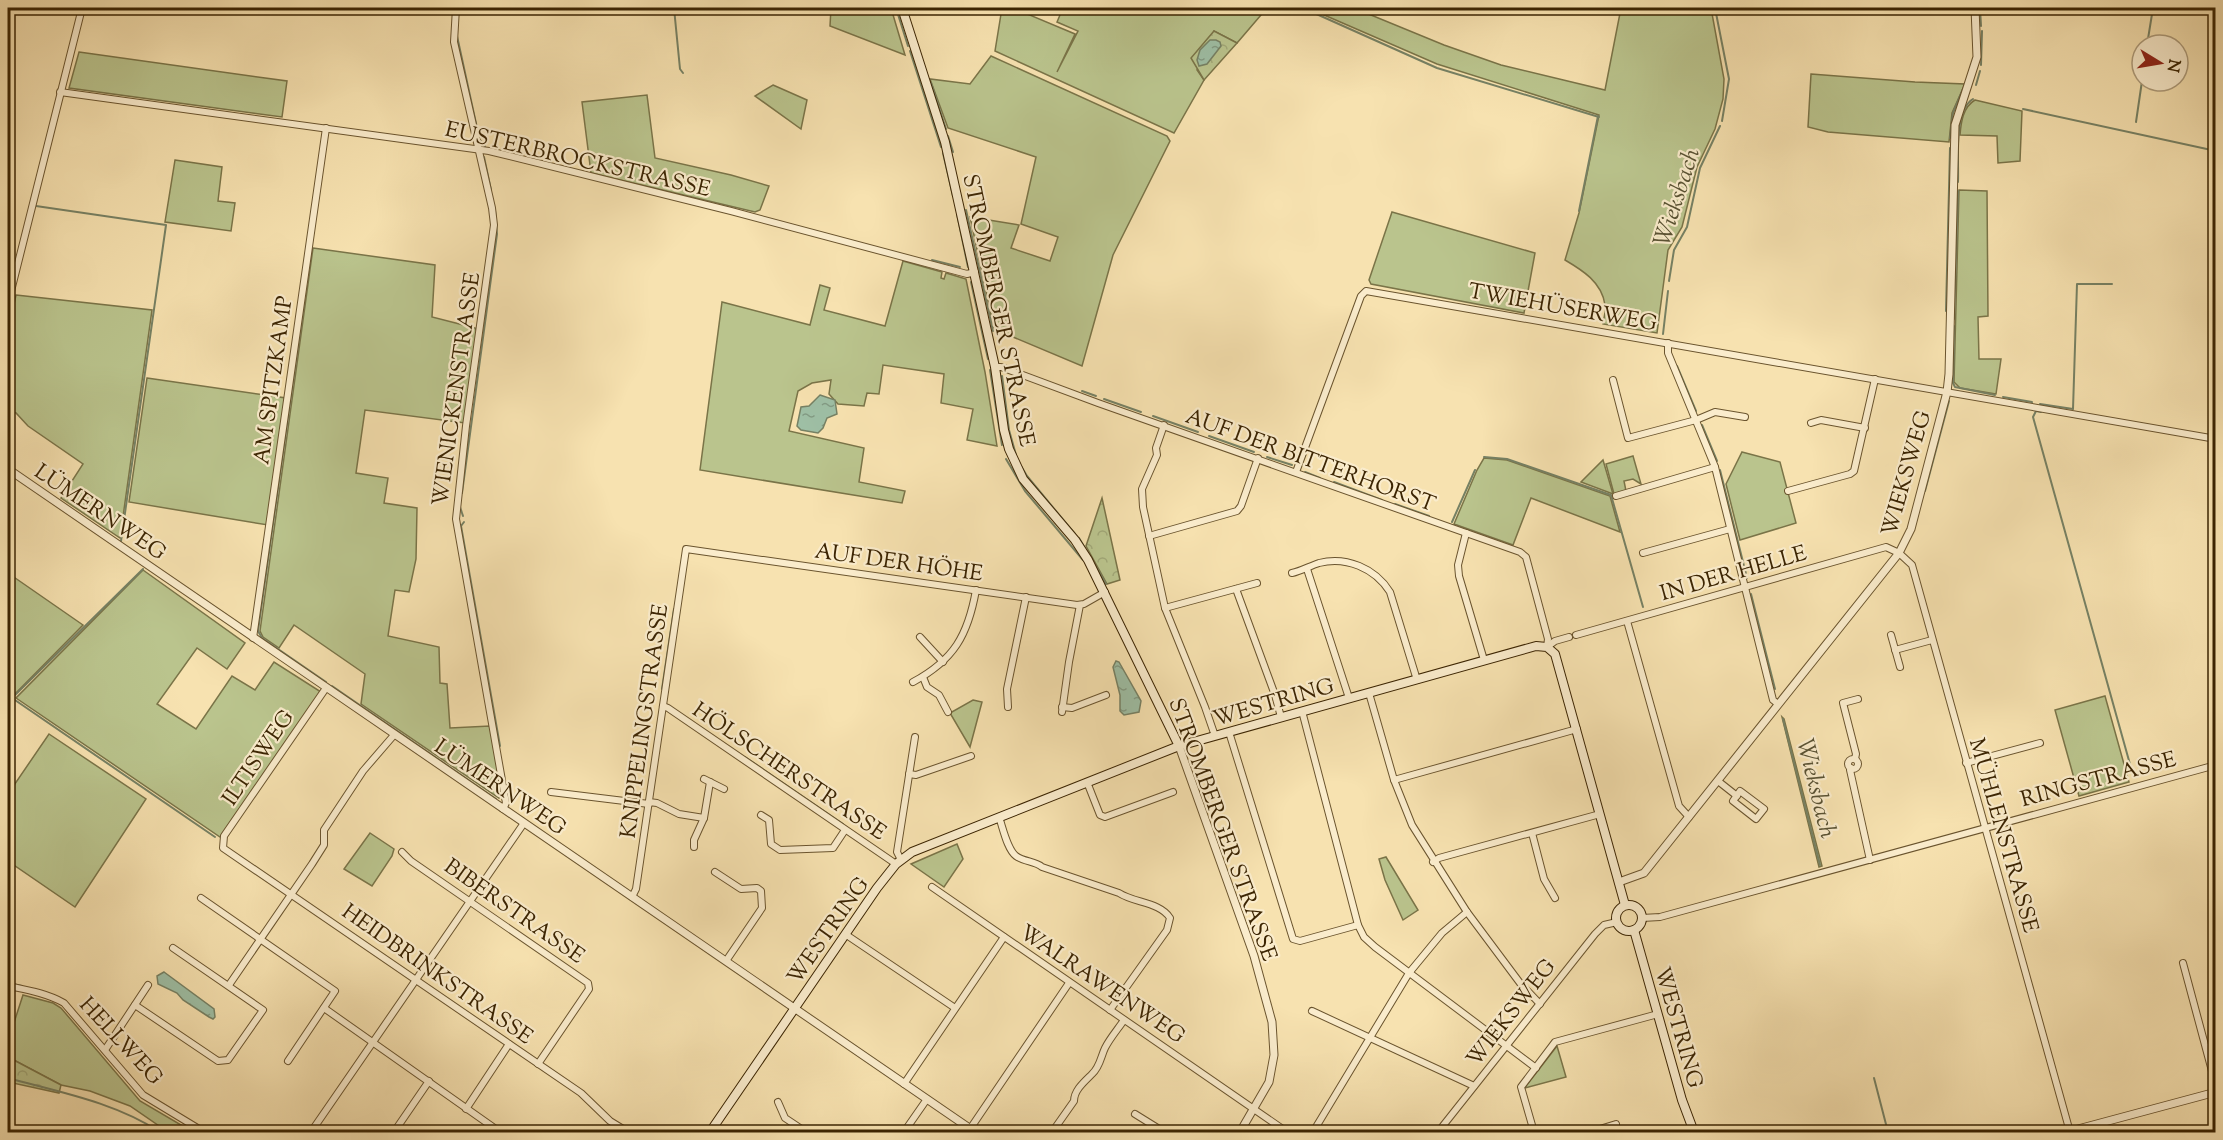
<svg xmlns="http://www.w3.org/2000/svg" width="2223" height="1140" font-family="'Sorts Mill Goudy',serif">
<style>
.green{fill:#bac48d;stroke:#7a7448;stroke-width:1.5}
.forest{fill:url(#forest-crowns);stroke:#7a7448;stroke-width:1.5}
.water{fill:url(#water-ripples);stroke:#768164;stroke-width:1.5}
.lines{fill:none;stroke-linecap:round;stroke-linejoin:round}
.stream{stroke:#768164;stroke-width:2}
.minor-casing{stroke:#6a542e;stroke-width:8}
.tertiary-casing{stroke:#6a542e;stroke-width:9}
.secondary-casing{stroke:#3b2402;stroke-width:10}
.minor{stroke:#faeccc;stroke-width:6}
.tertiary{stroke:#faeccc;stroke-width:7}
.secondary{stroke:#faeccc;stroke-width:8}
.labels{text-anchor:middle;stroke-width:4.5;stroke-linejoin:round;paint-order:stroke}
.street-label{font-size:22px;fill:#3b2402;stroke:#faeccc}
.water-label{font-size:24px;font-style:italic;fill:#595233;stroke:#faeccc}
</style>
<defs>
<pattern id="forest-crowns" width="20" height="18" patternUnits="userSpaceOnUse" patternTransform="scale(1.5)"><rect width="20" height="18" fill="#bac48d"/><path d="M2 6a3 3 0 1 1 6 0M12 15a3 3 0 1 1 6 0" fill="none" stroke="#a1a878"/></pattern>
<pattern id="water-ripples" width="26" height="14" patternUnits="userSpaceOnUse" patternTransform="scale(1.5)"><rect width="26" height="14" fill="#9ebfa5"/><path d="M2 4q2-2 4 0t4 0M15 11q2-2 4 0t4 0" fill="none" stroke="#829b84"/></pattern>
</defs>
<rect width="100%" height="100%" fill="#f7e2b0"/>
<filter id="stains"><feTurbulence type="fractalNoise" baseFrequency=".00333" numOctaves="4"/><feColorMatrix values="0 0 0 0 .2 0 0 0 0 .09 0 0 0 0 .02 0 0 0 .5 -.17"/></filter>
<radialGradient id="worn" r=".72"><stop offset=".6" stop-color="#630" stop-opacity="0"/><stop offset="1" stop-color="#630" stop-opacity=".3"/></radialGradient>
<!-- green -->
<g class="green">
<path d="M831,8H891L905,55L830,26Z"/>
<path d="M1002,8H1013L1075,34L1057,72L1078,31L1057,22L1063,8H1267L1237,43L1214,31L1197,70L1204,80L1174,133L995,51Z"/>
<path d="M1308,8H1354L1444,45L1501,65L1605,90L1621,8H1711L1724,79L1723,99L1715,129L1697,167L1682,227L1668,250L1657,333L1603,324C1604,318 1606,311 1605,305C1602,282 1582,270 1565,260L1579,213L1599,115L1437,64Z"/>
<path d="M79,52L287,81L282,117L69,88Z"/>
<path d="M991,56L1167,136L1170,141L1113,255L1082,366L994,329L970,217L1019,225L1011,248L1050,261L1058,237L1021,224L1036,157L948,128L930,79L970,84Z"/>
<path d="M1811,74L1915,82L1965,84L1952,113L1949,142L1828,132L1808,127Z"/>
<path d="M773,85L807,100L801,129L755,96Z"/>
<path d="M647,95L655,158L731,175L769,186L760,210L755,212L591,173L582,102Z"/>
<path d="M1975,100L2022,111L2020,161L1998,163L1997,136L1960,135C1961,122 1963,107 1975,100Z"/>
<path d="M175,160L222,167L218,201L235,203L231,231L165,222Z"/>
<path d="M1959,190L1987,191L1988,316L1978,317L1979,359H2001L1996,394L1960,388L1954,382Z"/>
<path d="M1392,212L1535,253L1524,313L1371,284L1369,280Z"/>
<path d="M313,248L435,265L432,317L475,328L477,332L465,423L365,410L356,473L388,478L384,503L417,508L416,559L409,592L395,590L388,636L439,647L440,683L447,684L450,728L490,726L502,796L499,798L361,704L365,674L294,625L279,648L263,637L260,631Z"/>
<path d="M903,261L942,272L941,278L944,279L946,273L966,279L985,372L997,446L967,440L973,409L941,403L944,374L883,365L879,394L867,393L864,406L838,404L829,394L831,380L812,383L798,391L789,431L864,448L859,482L905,491L902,503L700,470L722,302L810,325L820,285L830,288L824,310L885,326Z"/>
<path d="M16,295L152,310L120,538L61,498L83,464L28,426L16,413L8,410V331Z"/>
<path d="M147,378L286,398L268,525L129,502Z"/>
<path d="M1742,452L1780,462L1796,523L1740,540L1726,484Z"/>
<path d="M1633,456L1641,484L1633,479L1624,481L1626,491L1614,494L1606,464Z"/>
<path d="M1484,458L1507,460L1610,496L1620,532L1531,498L1513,545L1454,524L1477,470Z"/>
<path d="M1603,460L1613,494L1581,482Z"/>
<path d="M143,570L245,643L227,669L197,648L157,704L196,729L232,676L255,690L274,662L321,692L220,837L16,698Z"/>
<path d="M8,573L83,625L10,699L8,697Z"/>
<path d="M2105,696L2129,782L2079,796L2055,710Z"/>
<path d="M973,700L982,702L970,747L950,713Z"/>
<path d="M1782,717L1784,719L1822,866L1819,867Z"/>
<path d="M49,734L146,799L75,907L8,861L14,851L8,846V794Z"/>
<path d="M370,833L394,849L392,856L372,886L344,869Z"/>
<path d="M957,844L963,859L944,887L911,864Z"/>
<path d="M1386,857L1418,910L1403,920L1385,880L1379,859Z"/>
<path d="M23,995L53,1003L61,1008L140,1101L193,1132H168L130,1106L90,1091L61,1085L8,1057V1041Z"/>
<path d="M1557,1046L1566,1077L1525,1088L1526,1086Z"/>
</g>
<!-- forest -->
<g class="forest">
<path d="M1214,31L1237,43L1204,80L1191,58Z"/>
<path d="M1102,498L1120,580L1107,584L1086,546Z"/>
<path d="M8,1057L61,1085L59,1093L8,1082Z"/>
</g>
<!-- water -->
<g class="water">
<path d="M1210,40H1216L1220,42L1221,46L1207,64L1199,66L1197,60L1200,50Z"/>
<path d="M820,395L835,400L837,414L827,418L823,428L818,433L801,430L797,426L801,407L809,406Z"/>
<path d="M1116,661L1119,662L1141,701L1139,712L1124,715L1120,711V695L1113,667Z"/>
<path d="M164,972L214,1009L215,1017L213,1019L209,1017L183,1000L177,993L158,984L157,976Z"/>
</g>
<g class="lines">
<!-- stream -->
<g class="stream">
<path d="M674,8L680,69L683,73"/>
<path d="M896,8L908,46"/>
<path d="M1303,8L1437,68L1599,117"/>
<path d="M1715,8L1729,79L1722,121"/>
<path d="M1980,8L1981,26"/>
<path d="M457,36L477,128"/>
<path d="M2147,45L2153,8"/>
<path d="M910,51L941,147"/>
<path d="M1981,65L1982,31"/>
<path d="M931,83L946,129"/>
<path d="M1976,85L1980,71"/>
<path d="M2023,109L2216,151"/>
<path d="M2136,122L2142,81"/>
<path d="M948,136L953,152"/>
<path d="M1950,138L1953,113L1963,89"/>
<path d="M479,139L485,146"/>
<path d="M943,153L953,196"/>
<path d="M484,157L491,190"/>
<path d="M1958,182C1959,160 1953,111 1973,99"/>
<path d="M36,206L166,225L121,541"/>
<path d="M966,210L993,331"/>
<path d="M1579,211L1598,116"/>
<path d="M957,214L968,267"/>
<path d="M932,260L960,267"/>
<path d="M1669,281L1674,250L1687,227L1700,168L1720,126"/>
<path d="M971,282L988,359"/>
<path d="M304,303L258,631L262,638L326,682"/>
<path d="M1946,311L1950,148"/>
<path d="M1954,319L1958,191"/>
<path d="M1954,326L1953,383L1955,387L1995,395"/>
<path d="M1663,334L1668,291"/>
<path d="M1677,366L1696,411"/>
<path d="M990,370L1002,445"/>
<path d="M1002,376L1009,430L1016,455"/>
<path d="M1082,391L1096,396"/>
<path d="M2003,397L2032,402"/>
<path d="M1104,399L1141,412"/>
<path d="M2040,404L2073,409L2077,284H2112"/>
<path d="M2041,412L2036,411L2033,417L2133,775"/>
<path d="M1153,416L1198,432"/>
<path d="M1702,425L1717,461"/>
<path d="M1209,436L1254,452"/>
<path d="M1267,457L1292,465"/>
<path d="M1484,457L1507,459L1611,495L1643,607"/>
<path d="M1006,459L1025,491L1083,560"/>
<path d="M1021,466L1027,476L1075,534"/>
<path d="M1720,470L1747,578"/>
<path d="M1305,472L1320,478"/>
<path d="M1334,482L1382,500"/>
<path d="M1925,491L1949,401"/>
<path d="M462,493L497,234L495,210"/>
<path d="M1395,504L1429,516"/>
<path d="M460,507L463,516"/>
<path d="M464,522L461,526L500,746"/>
<path d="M1452,522L1475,470"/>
<path d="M1079,538L1106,584"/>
<path d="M143,569L12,698L215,837"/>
<path d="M1751,594L1775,689"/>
<path d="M332,686L496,799"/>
<path d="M662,689L674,609"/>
<path d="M1783,719L1820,865"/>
<path d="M745,757L843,824"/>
<path d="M8,983L22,986"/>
<path d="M8,1078C59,1092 114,1102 160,1132"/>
<path d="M1874,1078L1888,1132"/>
</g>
<defs>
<g id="minor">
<path d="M456,8L454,42L492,208L494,225L466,426L456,519L506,803L503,809"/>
<path d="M60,92L489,151L731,211L967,274L975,272"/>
<path d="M8,303L82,8"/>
<path d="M1668,343V353L1715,467L1773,700L1778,704"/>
<path d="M995,367H1001L1098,403L1520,552L1526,557L1548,639L1547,647"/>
<path d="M1613,380L1628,438L1696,420L1715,412L1745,417"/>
<path d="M1811,423L1821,420L1865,428"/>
<path d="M1164,425L1156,448L1157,455L1142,489L1143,507L1165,608L1205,707L1215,736"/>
<path d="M1296,472L1361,296L1366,291L2216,439"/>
<path d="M1788,491L1850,474L1854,471L1875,379"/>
<path d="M1616,496L1715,467"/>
<path d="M1466,533L1458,565L1459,576L1484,660"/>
<path d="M1149,536L1237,511L1241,506L1258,458"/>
<path d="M1643,553L1730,529"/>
<path d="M1307,569L1349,698"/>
<path d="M1292,573C1301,571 1310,566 1319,563C1346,556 1375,568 1390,592L1417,680"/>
<path d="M1236,589L1275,695L1281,717"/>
<path d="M1165,608L1257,583"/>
<path d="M1627,621L1679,806L1689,817"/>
<path d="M1576,635L1886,547L1899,553L1912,565L2070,1132"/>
<path d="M1891,635L1900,667"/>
<path d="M920,637L943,662"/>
<path d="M253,638L326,128"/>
<path d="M1547,647L1555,641L1569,637"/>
<path d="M1895,650L1932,640"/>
<path d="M923,677L927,687L939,695L948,712"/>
<path d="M913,682C954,660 968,635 976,590"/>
<path d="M326,688L224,836L223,848L581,1093L610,1121L628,1132"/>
<path d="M1369,693L1394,780L1412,825L1467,912L1520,983L1540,1004"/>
<path d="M663,706L668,708L896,864"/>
<path d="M1008,707L1007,689L1026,597"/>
<path d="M1062,707L1072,708L1106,695"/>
<path d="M1302,711L1358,925L1364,937L1375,947L1536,1068"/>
<path d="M1062,712L1069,662L1080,605"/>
<path d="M1229,732L1293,939L1300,941L1358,925"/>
<path d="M1855,759L1856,754L1843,703L1858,699"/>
<circle cx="1853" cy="764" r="5"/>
<path d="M1966,763L2040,743"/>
<path d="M1851,768L1850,770L1870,860"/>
<path d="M909,774L916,775L971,756"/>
<path d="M704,779L724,789"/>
<path d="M1394,780L1577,729"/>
<path d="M1718,781L1737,796"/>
<path d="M1087,782L1100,815L1105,817L1173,792"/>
<path d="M1740,791L1764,809L1756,819L1733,801Z"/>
<path d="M551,792L649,804"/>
<path d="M649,802L657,803L679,814L704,818"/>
<path d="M761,815L769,820L771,844L780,850L833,848L845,830"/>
<path d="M999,817C1003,828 1007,849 1016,856C1024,862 1035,861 1042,867L1119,893C1134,903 1160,902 1170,918L1167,930L1110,1010"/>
<path d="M1532,833L1544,879L1555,898"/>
<path d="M694,847V840L704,818L710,782"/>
<path d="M402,852L411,861L588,983L589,989L538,1064"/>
<path d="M901,860L897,852L915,737"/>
<path d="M1433,862L1439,858L1600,814"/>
<path d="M715,872L741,889L757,888L761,891L762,908L726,961"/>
<path d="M932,887L1287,1132"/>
<path d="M632,897L636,889L686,549L1077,605L1084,604L1105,592"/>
<path d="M201,898L335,991L288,1061"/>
<path d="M1642,918L1660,917L2216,765"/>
<path d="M845,934L955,1008"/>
<path d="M2183,963L2216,1086"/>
<path d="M229,985L312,864L324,845V830L363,771L394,735"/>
<path d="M8,986C27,990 46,993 64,1003L143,1095L204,1132"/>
<path d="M135,1005L218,1061L228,1060L263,1010L173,948"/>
<path d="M324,1008L500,1132"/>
<path d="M1312,1011L1474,1086"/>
<path d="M105,1050L148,985"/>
<path d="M904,1084L1004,937"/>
<path d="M778,1102L785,1118L806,1132"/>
<path d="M466,1109L509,1044"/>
<path d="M1135,1114L1164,1132"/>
<path d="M970,1129L1069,983"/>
<path d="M311,1132L524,823"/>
<path d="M394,1132L429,1081"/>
<path d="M904,1132L927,1099"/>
<path d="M1056,1132L1055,1128L1074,1101C1074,1090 1085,1081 1092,1074C1100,1067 1101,1056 1105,1048C1110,1038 1118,1029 1124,1020"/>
<path d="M1313,1132L1409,973L1442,933L1467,912"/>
<path d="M1438,1132L1595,934L1604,925L1617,922"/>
<path d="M1534,1132L1521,1087L1555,1042L1658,1014"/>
<path d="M1590,1132L1616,1124"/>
</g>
<g id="tertiary">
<path d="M8,469L975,1132"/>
<path d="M1179,746L1254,956L1272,1022L1274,1055L1269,1082L1240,1132"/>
<path d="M1619,882L1644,873L1899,553L1911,529L1947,392L1949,374L1955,125L1977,57L1975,8"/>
<path d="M2067,1132L2216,1092"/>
</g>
<g id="secondary">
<path d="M902,8L945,142L995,367L1004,430L1009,449L1023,479L1075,540L1088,560L1179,746"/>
<circle cx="1629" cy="918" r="13"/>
<path d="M1634,930L1682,1100L1694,1132"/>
<path d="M710,1132L877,888L896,864L912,852L1179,746L1536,646L1547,647L1555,654L1625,905"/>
</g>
</defs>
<!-- minor casing -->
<use href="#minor" class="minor-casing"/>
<!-- tertiary casing -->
<use href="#tertiary" class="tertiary-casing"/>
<!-- secondary casing -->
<use href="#secondary" class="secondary-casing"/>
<!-- minor -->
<use href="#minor" class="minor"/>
<!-- tertiary -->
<use href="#tertiary" class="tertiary"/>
<!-- secondary -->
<use href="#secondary" class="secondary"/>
</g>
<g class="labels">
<!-- street labels -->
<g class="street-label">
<text transform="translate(578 158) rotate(13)" y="8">EUSTERBROCKSTRASSE</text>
<text transform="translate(1563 306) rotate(10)" y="8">TWIEHÜSERWEG</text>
<text transform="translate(1000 310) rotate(78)" y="8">STROMBERGER STRASSE</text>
<text transform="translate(272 380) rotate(-82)" y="8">AM SPITZKAMP</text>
<text transform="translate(455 389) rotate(-82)" y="8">WIENICKENSTRASSE</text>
<text transform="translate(1311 459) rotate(20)" y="8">AUF DER BITTERHORST</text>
<text transform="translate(1905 473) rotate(-74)" y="8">WIEKSWEG</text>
<text transform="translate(101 511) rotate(34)" y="8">LÜMERNWEG</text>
<text transform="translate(899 561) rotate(8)" y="8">AUF DER HÖHE</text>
<text transform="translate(1733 572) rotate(-16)" y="8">IN DER HELLE</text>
<text transform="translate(1273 701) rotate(-16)" y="8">WESTRING</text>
<text transform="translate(643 721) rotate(-82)" y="8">KNIPPELINGSTRASSE</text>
<text transform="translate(257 757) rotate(-56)" y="8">ILTISWEG</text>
<text transform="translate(790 770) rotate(34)" y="8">HÖLSCHERSTRASSE</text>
<text transform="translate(2098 778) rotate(-15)" y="8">RINGSTRASSE</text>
<text transform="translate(501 786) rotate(34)" y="8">LÜMERNWEG</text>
<text transform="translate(1224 829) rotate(70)" y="8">STROMBERGER STRASSE</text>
<text transform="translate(2005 835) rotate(74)" y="8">MÜHLENSTRASSE</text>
<text transform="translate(515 910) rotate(35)" y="8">BIBERSTRASSE</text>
<text transform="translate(827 930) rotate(-55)" y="8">WESTRING</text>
<text transform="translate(438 973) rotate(35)" y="8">HEIDBRINKSTRASSE</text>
<text transform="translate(1103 983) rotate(34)" y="8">WALRAWENWEG</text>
<text transform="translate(1510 1012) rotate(-52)" y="8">WIEKSWEG</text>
<text transform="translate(1680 1027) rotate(74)" y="8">WESTRING</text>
<text transform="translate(122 1040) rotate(47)" y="8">HELLWEG</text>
</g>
<!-- water labels -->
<g class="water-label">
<text transform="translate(1676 197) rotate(-72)" y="8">Wieksbach</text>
<text transform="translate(1817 788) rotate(76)" y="8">Wieksbach</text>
</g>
</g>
<!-- margin -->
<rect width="2223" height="1140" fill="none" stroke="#f7e2b0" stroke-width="30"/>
<rect x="9" y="9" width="2205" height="1122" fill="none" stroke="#3b2402" stroke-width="3"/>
<rect x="15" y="15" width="2193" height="1110" fill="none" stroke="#3b2402" stroke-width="1.5"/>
<!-- north arrow -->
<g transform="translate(2160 63) rotate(101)"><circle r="28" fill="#faeccc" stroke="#ae9c7b" stroke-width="1.5"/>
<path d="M0-4.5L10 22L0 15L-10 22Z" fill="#8f2418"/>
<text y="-9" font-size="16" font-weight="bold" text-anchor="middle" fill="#3b2402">N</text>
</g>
<rect width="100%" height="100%" filter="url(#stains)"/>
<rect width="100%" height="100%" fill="url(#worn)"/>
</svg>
